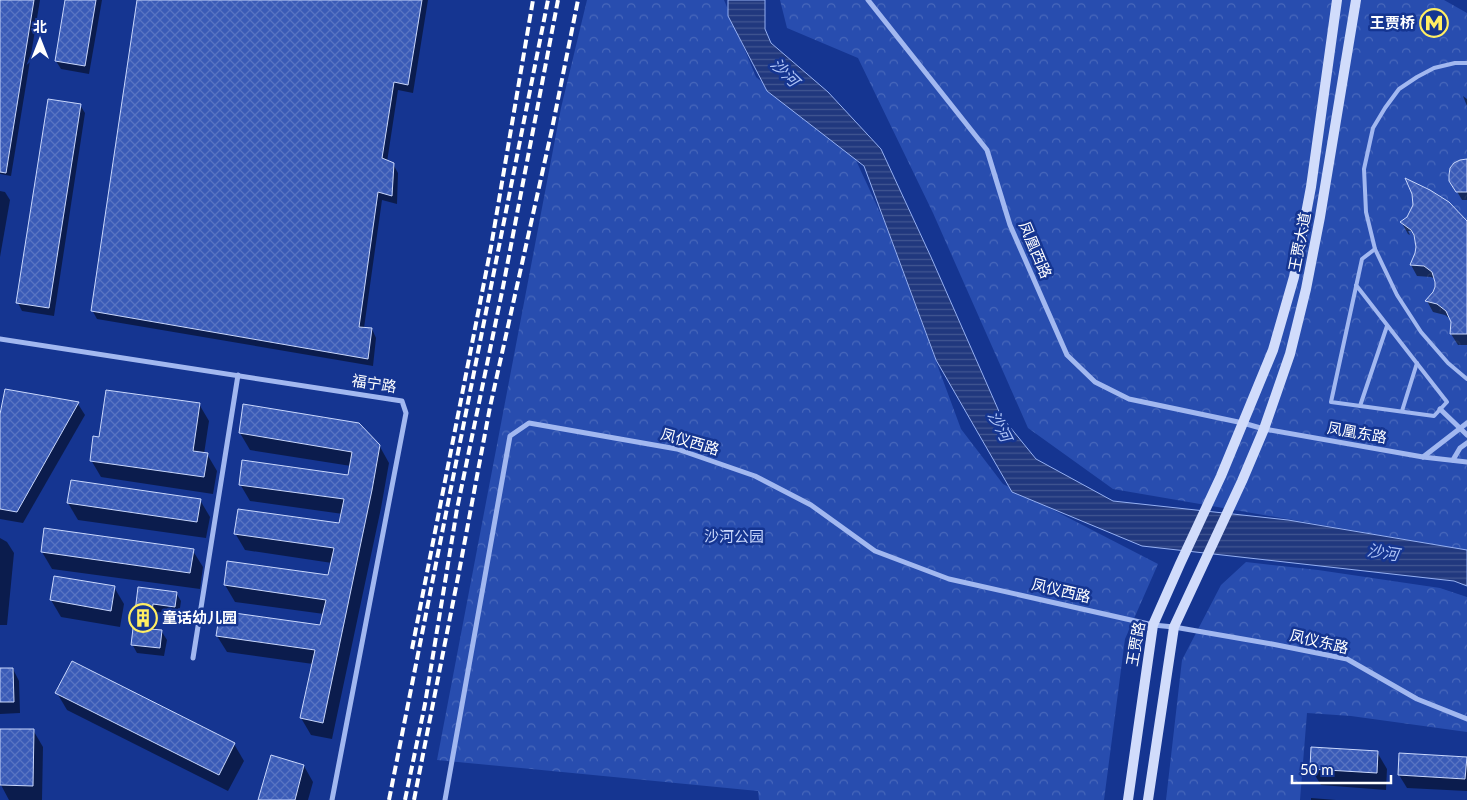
<svg xmlns="http://www.w3.org/2000/svg" width="1467" height="800" font-family="Lato,'Noto Sans SC',sans-serif">
<style>
.forest{fill:url(#forest-crowns)}
.water{fill:url(#water-rules);stroke:#95b0f3}
.shadow{fill:#0007}
.building{fill:url(#building-cross-hatch);stroke:#c9d7fc}
.lines{fill:none;stroke-linecap:round;stroke-linejoin:round}
.lane{stroke:#a2b8f0;stroke-width:4}
.street{stroke:#a2b8f0;stroke-width:5}
.secondary{stroke:#d1dcfb;stroke-width:10}
.rail{stroke:#fff;stroke-width:4;stroke-dasharray:9 4;stroke-linecap:butt}
.labels{text-anchor:middle;stroke-width:5;stroke-linejoin:round;paint-order:stroke}
.poi-label{font-size:15px;font-weight:bold;fill:#fff;stroke:#153591;text-anchor:end}
.street-label{font-size:15px;fill:#fff;stroke:#153591}
.park-label{font-size:15px;fill:#c9d7fc;stroke:#153591}
.water-label{font-size:16px;font-style:italic;fill:#aec3f7;stroke:#153591}
</style>
<defs>
<pattern id="forest-crowns" width="20" height="18" patternUnits="userSpaceOnUse" patternTransform="scale(1.25)"><rect width="20" height="18" fill="#284daf"/><path d="M2 6a3 3 0 1 1 6 0M12 15a3 3 0 1 1 6 0" fill="none" stroke="#4868bb"/></pattern>
<pattern id="water-rules" width="6" height="5" patternUnits="userSpaceOnUse" patternTransform="scale(1.25)"><rect width="6" height="5" fill="#21387e"/><path d="M0 2.5h6" fill="none" stroke="#425691"/></pattern>
<pattern id="building-cross-hatch" width="8" height="8" patternUnits="userSpaceOnUse" patternTransform="scale(1.25)"><rect width="8" height="8" fill="#3a5bb7"/><path d="M0 0l8 8M0 8l8-8" fill="none" stroke="#5874c2"/></pattern>
</defs>
<rect width="100%" height="100%" fill="#153591"/>
<!-- forest -->
<g class="forest">
<path d="M587,0H724L756,77L854,156L884,221L961,429L1003,484L1158,564L1125,639L1104,800H759L758,791L437,760L561,108Z"/>
<path d="M780,0H1444L1467,13V550L1113,489L1028,428L933,213L858,58L787,28Z"/>
<path d="M1246,562L1318,570L1440,588L1467,597V732L1351,716L1307,713L1300,800H1166L1182,660L1221,585Z"/>
</g>
<!-- water -->
<path class="water" d="M728,0H765V29L771,43L828,92L881,149L931,257L1001,416L1036,459L1113,501L1288,520L1467,550V586L1454,581L1142,546L1012,492L936,360L864,166L767,91L728,16Z"/>
<!-- shadow -->
<g class="shadow">
<path d="M0,0H40L11,176L0,174Z"/>
<path d="M66,0H102L89,74L61,69L56,61Z"/>
<path d="M138,0H428L413,93L398,90L387,162L393,164L398,173L397,204L382,200L364,328L372,329L376,338L373,366L97,319L92,310Z"/>
<path d="M1463,96L1467,99V106Z"/>
<path d="M80,105L85,113L54,316L22,311L18,303Z"/>
<path d="M1467,160V200H1462L1451,181Z"/>
<path d="M0,191L5,192L10,200L0,257Z"/>
<path d="M1467,222V345H1458L1451,334L1452,320L1445,315L1433,312L1427,301L1434,293L1436,288V279L1431,277L1417,276L1411,265L1416,254L1418,243L1411,231H1408L1410,235L1408,234L1402,223Z"/>
<path d="M78,404L85,415L23,523L0,519V421Z"/>
<path d="M199,404L209,421L204,454H207L217,471L213,494L101,477L91,460L100,439Z"/>
<path d="M240,433L379,445L389,463L381,508L332,739L311,735L301,718L313,664L227,652L217,636L321,627L324,614L235,602L225,585L329,576L332,563L245,550L235,533L340,525L343,514L250,501L240,484L349,476L351,466L250,450Z"/>
<path d="M200,500L210,517L206,538L78,520L68,503Z"/>
<path d="M0,538L7,542L14,553L7,625H0Z"/>
<path d="M193,551L203,567L200,589L52,569L42,552Z"/>
<path d="M114,587L124,604L120,627L61,617L51,600Z"/>
<path d="M139,588L176,593L181,601L179,615L157,612L155,631L162,632L167,640L164,656L137,653L132,644Z"/>
<path d="M0,669H13L19,681L20,713L0,714Z"/>
<path d="M57,693L234,744L244,761L228,791L67,710Z"/>
<path d="M1,730H33L43,747L42,800H9L1,785Z"/>
<path d="M1377,752L1387,769L1386,790L1321,785L1311,769Z"/>
<path d="M1466,759L1467,761V791L1407,788L1399,775Z"/>
<path d="M304,766L313,782L308,800H259Z"/>
<path d="M1311,798L1336,800H1311Z"/>
</g>
<!-- building -->
<g class="building">
<path d="M0,0H34L6,173L0,172Z"/>
<path d="M65,0H96L85,66L55,61Z"/>
<path d="M137,0H422L408,85L394,82L382,158L394,163L392,196L378,192L359,327L372,328L368,359L91,311Z"/>
<path d="M48,99L81,104L49,308L16,303Z"/>
<path d="M1467,159V192H1456L1449,181V175L1450,168L1454,163L1460,160Z"/>
<path d="M1405,178L1430,190L1449,202L1467,221V334H1450L1451,322L1446,311L1437,304L1425,301L1433,292L1435,287V282L1432,272L1424,266L1410,265L1415,253L1416,247L1414,235L1411,230L1400,222L1407,217L1413,205L1412,194Z"/>
<path d="M5,389L79,402L17,512L0,509V414Z"/>
<path d="M106,390L200,403L193,451L208,453L204,477L90,461L93,436L99,437Z"/>
<path d="M243,404L359,423L380,445L372,490L323,723L300,718L315,650L216,636L220,611L320,625L326,600L224,585L227,561L328,575L334,548L234,534L238,509L339,523L344,499L239,485L242,460L348,475L352,452L239,433Z"/>
<path d="M71,480L201,499L197,522L67,503Z"/>
<path d="M44,528L194,549L190,573L41,552Z"/>
<path d="M54,576L115,586L111,611L50,600Z"/>
<path d="M138,587L177,592L175,607L153,604L150,629L162,630L160,648L131,645Z"/>
<path d="M72,661L235,743L219,775L55,693Z"/>
<path d="M0,668H13L14,702H0Z"/>
<path d="M0,729H34L33,786L0,785Z"/>
<path d="M1311,747L1378,751L1377,773L1310,769Z"/>
<path d="M1399,753L1467,757L1465,779L1398,775Z"/>
<path d="M271,755L304,765L295,800H258Z"/>
</g>
<g class="lines">
<!-- lane -->
<g class="lane">
<path d="M1467,63H1455L1434,68L1417,77L1399,89L1385,108L1373,128L1364,169L1366,212L1375,249L1397,295L1421,332L1448,363L1467,379"/>
<path d="M1356,285L1447,402L1434,416L1331,402L1362,259L1375,249"/>
<path d="M1360,406L1387,326"/>
<path d="M1402,411L1417,363"/>
</g>
<!-- street -->
<g class="street">
<path d="M868,0L987,150L1010,225L1067,355L1095,382L1129,399L1243,423L1264,429L1423,457L1467,462"/>
<path d="M0,339L402,401L406,413L332,800"/>
<path d="M1440,409L1467,435"/>
<path d="M1423,457L1467,423"/>
<path d="M1453,460L1460,448L1467,443"/>
<path d="M193,658L238,375"/>
<path d="M445,800L510,436L529,423L677,449L755,476L811,505L875,551L949,579L1153,625L1174,627L1272,644L1347,659L1417,699L1467,719"/>
</g>
<!-- secondary -->
<g class="secondary">
<path d="M1128,800L1153,625L1180,564L1221,476L1273,350L1294,277L1311,187L1337,0"/>
<path d="M1148,800L1174,627L1242,481L1264,429L1290,354L1306,289L1320,217L1356,0"/>
</g>
<!-- rail -->
<g class="rail">
<path d="M412,649L491,247L533,0"/>
<path d="M389,800L548,0"/>
<path d="M405,800L425,704L457,509L503,287L558,0"/>
<path d="M414,800L459,572L490,407L552,129L578,0"/>
</g>
</g>
<!-- icons -->
<defs>
<symbol id="metro-ring" viewBox="-11 -11 22 22"><circle r="9.5" fill="#153591" stroke="#ffee62" stroke-width="1.5"/><path d="M-5.5 5V-5H-3L0 0L3-5H5.5V5H3V-.5L0 4L-3-.5V5Z" fill="#ffee62"/></symbol>
<symbol id="building-ring" viewBox="-11 -11 22 22"><circle r="9.5" fill="#153591" stroke="#ffee62" stroke-width="1.5"/><path d="M-4-6H4V6H1V3H-1V6H-4ZM-2.5-4.3h1.7v1.8h-1.7ZM.8-4.3h1.7v1.8H.8ZM-2.5-1h1.7V.8h-1.7ZM.8-1h1.7V.8H.8Z" fill="#ffee62"/></symbol>
</defs>
<g fill-rule="evenodd">
<use href="#metro-ring" x="1418" y="7" width="32" height="32"/>
<use href="#building-ring" x="127" y="602" width="32" height="32"/>
</g>
<g class="labels">
<!-- poi labels -->
<g class="poi-label">
<text x="1415" y="28">王贾桥</text>
<text x="162" y="623" text-anchor="start">童话幼儿园</text>
</g>
<!-- street labels -->
<g class="street-label">
<text transform="translate(1300 242) rotate(-79)" y="5">王贾大道</text>
<text transform="translate(1035 250) rotate(67)" y="5">凤凰西路</text>
<text transform="translate(374 384) rotate(9)" y="5">福宁路</text>
<text transform="translate(1357 433) rotate(10)" y="5">凤凰东路</text>
<text transform="translate(690 442) rotate(16)" y="5">凤仪西路</text>
<text transform="translate(1061 591) rotate(13)" y="5">凤仪西路</text>
<text transform="translate(1319 642) rotate(13)" y="5">凤仪东路</text>
<text transform="translate(1136 644) rotate(-80)" y="5">王贾路</text>
</g>
<!-- park labels -->
<g class="park-label">
<text x="734" y="542">沙河公园</text>
</g>
<!-- water labels -->
<g class="water-label">
<text transform="translate(785 72) rotate(45)" y="6">沙河</text>
<text transform="translate(1000 426) rotate(63)" y="6">沙河</text>
<text transform="translate(1383 552) rotate(9)" y="6">沙河</text>
</g>
</g>
<!-- north arrow -->
<g transform="translate(40 40)" stroke="#153591" stroke-width="4" paint-order="stroke">
<path d="M0-4L9 19L0 12L-9 19Z" fill="#ffffff"/>
<text y="-8" font-size="14" font-weight="bold" text-anchor="middle" fill="#ffffff">北</text>
</g>
<!-- scale -->
<path d="M1292 775v8h99v-8" fill="none" stroke="#ffffff" stroke-width="2.5"/>
<text x="1300" y="775" font-size="15" fill="#ffffff" stroke="#153591" stroke-width="4" paint-order="stroke">50 m</text>
</svg>
